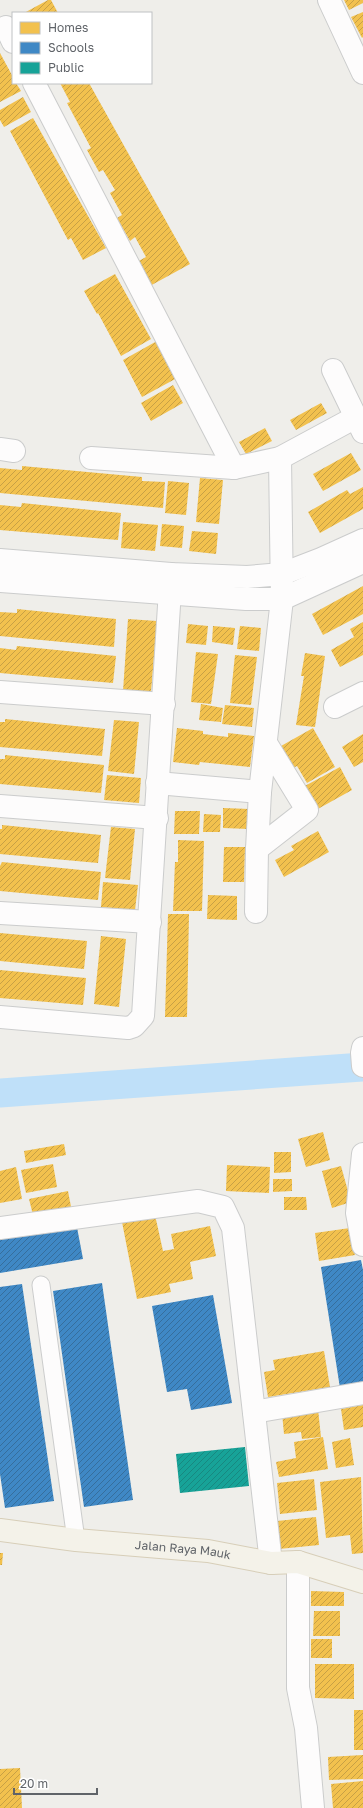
<svg xmlns="http://www.w3.org/2000/svg" width="363" height="1808" font-family="'Golos Text',sans-serif">
<style>
.homes{fill:url(#homes-hatch)}
.schools{fill:url(#schools-hatch)}
.public{fill:url(#public-hatch)}
.lines{fill:none;stroke-linecap:round;stroke-linejoin:round}
.canal{stroke:#bfe0f9;stroke-width:29}
.service-casing{stroke:#cbcccc;stroke-width:19}
.minor-casing{stroke:#cbcccc;stroke-width:24}
.primary-casing{stroke:#d7ceb8;stroke-width:24}
.service{stroke:#fdfcfc;stroke-width:17}
.minor{stroke:#fdfcfc;stroke-width:22}
.primary{stroke:#f4f2e9;stroke-width:22}
.labels{text-anchor:middle;stroke-width:4;stroke-linejoin:round;paint-order:stroke}
.street-label{font-size:12px;fill:#5f6368;stroke:#fff}
</style>
<defs>
<pattern id="homes-hatch" width="6" height="6" patternUnits="userSpaceOnUse"><rect width="6" height="6" fill="#f2c14e"/><path d="M-1 1l2-2M0 6l6-6M5 7l2-2" fill="none" stroke="#c7a045"/></pattern>
<pattern id="schools-hatch" width="6" height="6" patternUnits="userSpaceOnUse"><rect width="6" height="6" fill="#3f88c5"/><path d="M-1 1l2-2M0 6l6-6M5 7l2-2" fill="none" stroke="#366e9c"/></pattern>
<pattern id="public-hatch" width="6" height="6" patternUnits="userSpaceOnUse"><rect width="6" height="6" fill="#17a398"/><path d="M-1 1l2-2M0 6l6-6M5 7l2-2" fill="none" stroke="#188880"/></pattern>
</defs>
<rect width="100%" height="100%" fill="#efeeea"/>
<!-- homes -->
<g class="homes">
<path d="M48,0H51L58,13H24Z"/>
<path d="M344,0H363V3L349,10Z"/>
<path d="M363,12V37L362,38L351,17Z"/>
<path d="M0,53L13,77V83H16L21,91L0,102Z"/>
<path d="M60,83H89L190,264L148,287L135,263L146,257L135,237L130,241L117,218L122,215L110,193L115,190L103,170L99,172L87,150L91,148L67,103L70,102Z"/>
<path d="M23,97L31,112L4,127L0,120V110Z"/>
<path d="M33,118L106,248L83,260L71,238L68,240L10,131Z"/>
<path d="M115,274L151,339L121,356L98,313L97,314L84,291Z"/>
<path d="M157,341L177,378L142,397L123,360Z"/>
<path d="M173,385L183,403L151,421L141,403Z"/>
<path d="M321,403L327,413L296,430L290,420Z"/>
<path d="M265,428L272,441L246,454L239,442Z"/>
<path d="M351,453L361,470L323,491L313,474Z"/>
<path d="M22,466L142,477V481L165,482L163,508L0,493V468L22,470Z"/>
<path d="M200,478L223,480L219,524L196,522Z"/>
<path d="M168,481L189,483L186,515L165,513Z"/>
<path d="M363,487V509L320,533L308,512L347,490L350,494Z"/>
<path d="M22,503L121,513L118,540L0,530V505L21,507Z"/>
<path d="M123,522L158,525L155,551L121,548Z"/>
<path d="M162,524L184,526L182,548L160,546Z"/>
<path d="M192,531L218,533L216,554L189,551Z"/>
<path d="M363,586V614L323,635L312,614Z"/>
<path d="M17,609L116,619L114,647L0,636V612L17,613Z"/>
<path d="M128,619L157,621L151,692L123,691Z"/>
<path d="M363,622V655L340,667L331,650L354,637L350,629Z"/>
<path d="M188,624L208,626L206,645L186,643Z"/>
<path d="M213,626L235,628L233,645L212,642Z"/>
<path d="M240,626L261,628L259,651L237,649Z"/>
<path d="M17,646L116,656L113,683L0,673V648L16,650Z"/>
<path d="M196,652L218,654L211,704L191,702Z"/>
<path d="M305,653L325,656L315,727L296,725L304,676H301Z"/>
<path d="M235,655L257,657L251,705L230,703Z"/>
<path d="M201,704L223,708L221,722L199,720Z"/>
<path d="M225,705L254,708L252,727L222,724Z"/>
<path d="M5,719L105,729L102,756L0,747V722H5Z"/>
<path d="M114,720L139,722L134,774L108,771Z"/>
<path d="M177,728L203,731V734L228,737V733L254,736L250,767L200,762L199,765L173,762Z"/>
<path d="M313,728L335,767L307,783L297,766L293,768L281,746Z"/>
<path d="M363,734V762L354,767L342,747Z"/>
<path d="M5,755L104,765L101,793L0,784V759H5Z"/>
<path d="M340,767L352,790L316,810L303,787Z"/>
<path d="M107,775L141,778L139,803L104,800Z"/>
<path d="M223,808L250,809L249,829L223,828Z"/>
<path d="M175,811H200L199,834H174Z"/>
<path d="M204,814L221,815L220,832H203Z"/>
<path d="M2,825L101,835L98,863L0,854V829H2Z"/>
<path d="M111,827L135,829L130,880L105,878Z"/>
<path d="M318,831L329,852L284,877L275,860L294,850L291,846Z"/>
<path d="M178,840L204,841L202,911H173L175,862H178Z"/>
<path d="M224,847H245L244,882H223Z"/>
<path d="M2,862L101,872L98,900L0,891V866Z"/>
<path d="M103,882L138,885L135,910L101,907Z"/>
<path d="M208,895L237,896V920L207,919Z"/>
<path d="M168,914H189L187,1017H165Z"/>
<path d="M0,933L87,941L84,969L0,961Z"/>
<path d="M101,936L126,939L119,1007L94,1004Z"/>
<path d="M0,970L86,978L83,1005L0,998Z"/>
<path d="M323,1132L330,1160L306,1167L298,1139Z"/>
<path d="M64,1144L66,1155L26,1163L24,1151Z"/>
<path d="M274,1152H291V1172L274,1173Z"/>
<path d="M53,1164L57,1187L26,1193L21,1170Z"/>
<path d="M227,1165L270,1167L269,1193L226,1191Z"/>
<path d="M341,1166L351,1202L332,1208L322,1171Z"/>
<path d="M16,1167L22,1199L0,1203V1171Z"/>
<path d="M273,1179H292V1191L273,1192Z"/>
<path d="M68,1191L72,1212L34,1219L29,1199Z"/>
<path d="M284,1197H306L307,1210H284Z"/>
<path d="M155,1215L163,1251L174,1249L171,1234L210,1226L216,1256L190,1262L193,1279L169,1284L171,1292L137,1299L122,1222Z"/>
<path d="M350,1228L355,1255L319,1261L315,1233Z"/>
<path d="M324,1351L330,1387L268,1397L264,1372L275,1370L273,1360Z"/>
<path d="M363,1405V1427L344,1430L341,1409Z"/>
<path d="M318,1409L321,1437L302,1439L301,1432L284,1434L282,1413Z"/>
<path d="M323,1437L328,1469L279,1477L276,1462L296,1458L294,1442Z"/>
<path d="M350,1438L354,1465L336,1468L332,1442Z"/>
<path d="M361,1477L363,1553L352,1554L350,1535L326,1538L320,1482Z"/>
<path d="M314,1479L317,1510L280,1514L277,1483Z"/>
<path d="M316,1517L319,1545L279,1549L277,1521Z"/>
<path d="M0,1553H3L2,1565H0Z"/>
<path d="M311,1591L344,1592V1606H311Z"/>
<path d="M314,1611H340V1636H313Z"/>
<rect x="311" y="1639" width="21" height="19"/>
<path d="M315,1664H354V1699L315,1698Z"/>
<rect x="354" y="1710" width="9" height="40"/>
<path d="M363,1755V1779L329,1780L328,1757Z"/>
<path d="M20,1768L22,1808H0V1769Z"/>
<path d="M363,1781V1808H333L331,1784Z"/>
</g>
<!-- schools -->
<g class="schools">
<path d="M76,1222L83,1259L0,1273V1236Z"/>
<path d="M361,1260L363,1270V1384L340,1388L321,1267Z"/>
<path d="M102,1283L133,1500L84,1507L53,1291Z"/>
<path d="M22,1284L54,1501L5,1508L0,1474V1287Z"/>
<path d="M213,1295L232,1403L191,1410L187,1389L167,1392L152,1306Z"/>
</g>
<!-- public -->
<path class="public" d="M245,1447L249,1486L180,1493L176,1454Z"/>
<g class="lines">
<!-- canal -->
<path class="canal" d="M0,1093L363,1067"/>
<defs>
<path id="service" d="M41,1285L76,1540"/>
<g id="minor">
<path d="M329,0L363,73"/>
<path d="M6,27L13,42"/>
<path d="M34,83L234,468"/>
<path d="M333,370L363,432"/>
<path d="M0,449L14,451"/>
<path d="M91,458L234,468L280,458L356,417"/>
<path d="M0,560L171,574L247,577L282,574L321,559L363,540"/>
<path d="M0,581L246,599H282L363,562"/>
<path d="M0,692L164,704"/>
<path d="M335,707L363,693"/>
<path d="M157,783L260,792"/>
<path d="M0,806L157,818"/>
<path d="M257,849L307,810L266,743"/>
<path d="M256,912L257,849L260,792L282,599L280,458"/>
<path d="M0,913L150,922"/>
<path d="M0,1017L128,1028L134,1026L143,1016L171,574"/>
<path d="M363,1048L362,1053L363,1066"/>
<path d="M363,1154L357,1213L363,1245"/>
<path d="M0,1228L198,1201L223,1207L233,1228L271,1563"/>
<path d="M254,1412L363,1393"/>
<path d="M298,1562V1688L306,1728L313,1808"/>
</g>
<g id="primary">
<path id="s1" d="M0,1530L76,1540L208,1551L271,1563L298,1562L363,1582"/>
</g>
</defs>
<!-- service casing -->
<use href="#service" class="service-casing"/>
<!-- minor casing -->
<use href="#minor" class="minor-casing"/>
<!-- primary casing -->
<use href="#primary" class="primary-casing"/>
<!-- service -->
<use href="#service" class="service"/>
<!-- minor -->
<use href="#minor" class="minor"/>
<!-- primary -->
<use href="#primary" class="primary"/>
</g>
<g class="labels">
<!-- street labels -->
<g class="street-label">
<text dy="4" stroke="none"><textPath href="#s1" startOffset="184">Jalan Raya Mauk</textPath></text>
</g>
</g>
<!-- legend -->
<rect x="12" y="12" width="140" height="72" fill="#ffffff" stroke="#bfc1c3"/>
<rect x="20" y="22" width="20" height="12" fill="#f2c14e" stroke="#bfc1c3"/>
<text x="48" y="32" font-size="12" fill="#5f6368">Homes</text>
<rect x="20" y="42" width="20" height="12" fill="#3f88c5" stroke="#bfc1c3"/>
<text x="48" y="52" font-size="12" fill="#5f6368">Schools</text>
<rect x="20" y="62" width="20" height="12" fill="#17a398" stroke="#bfc1c3"/>
<text x="48" y="72" font-size="12" fill="#5f6368">Public</text>
<!-- scale -->
<path d="M14 1788v6h83v-6" fill="none" stroke="#5f6368" stroke-width="2"/>
<text x="20" y="1788" font-size="12" fill="#5f6368" stroke="#ffffff" stroke-width="3" paint-order="stroke">20 m</text>
</svg>
